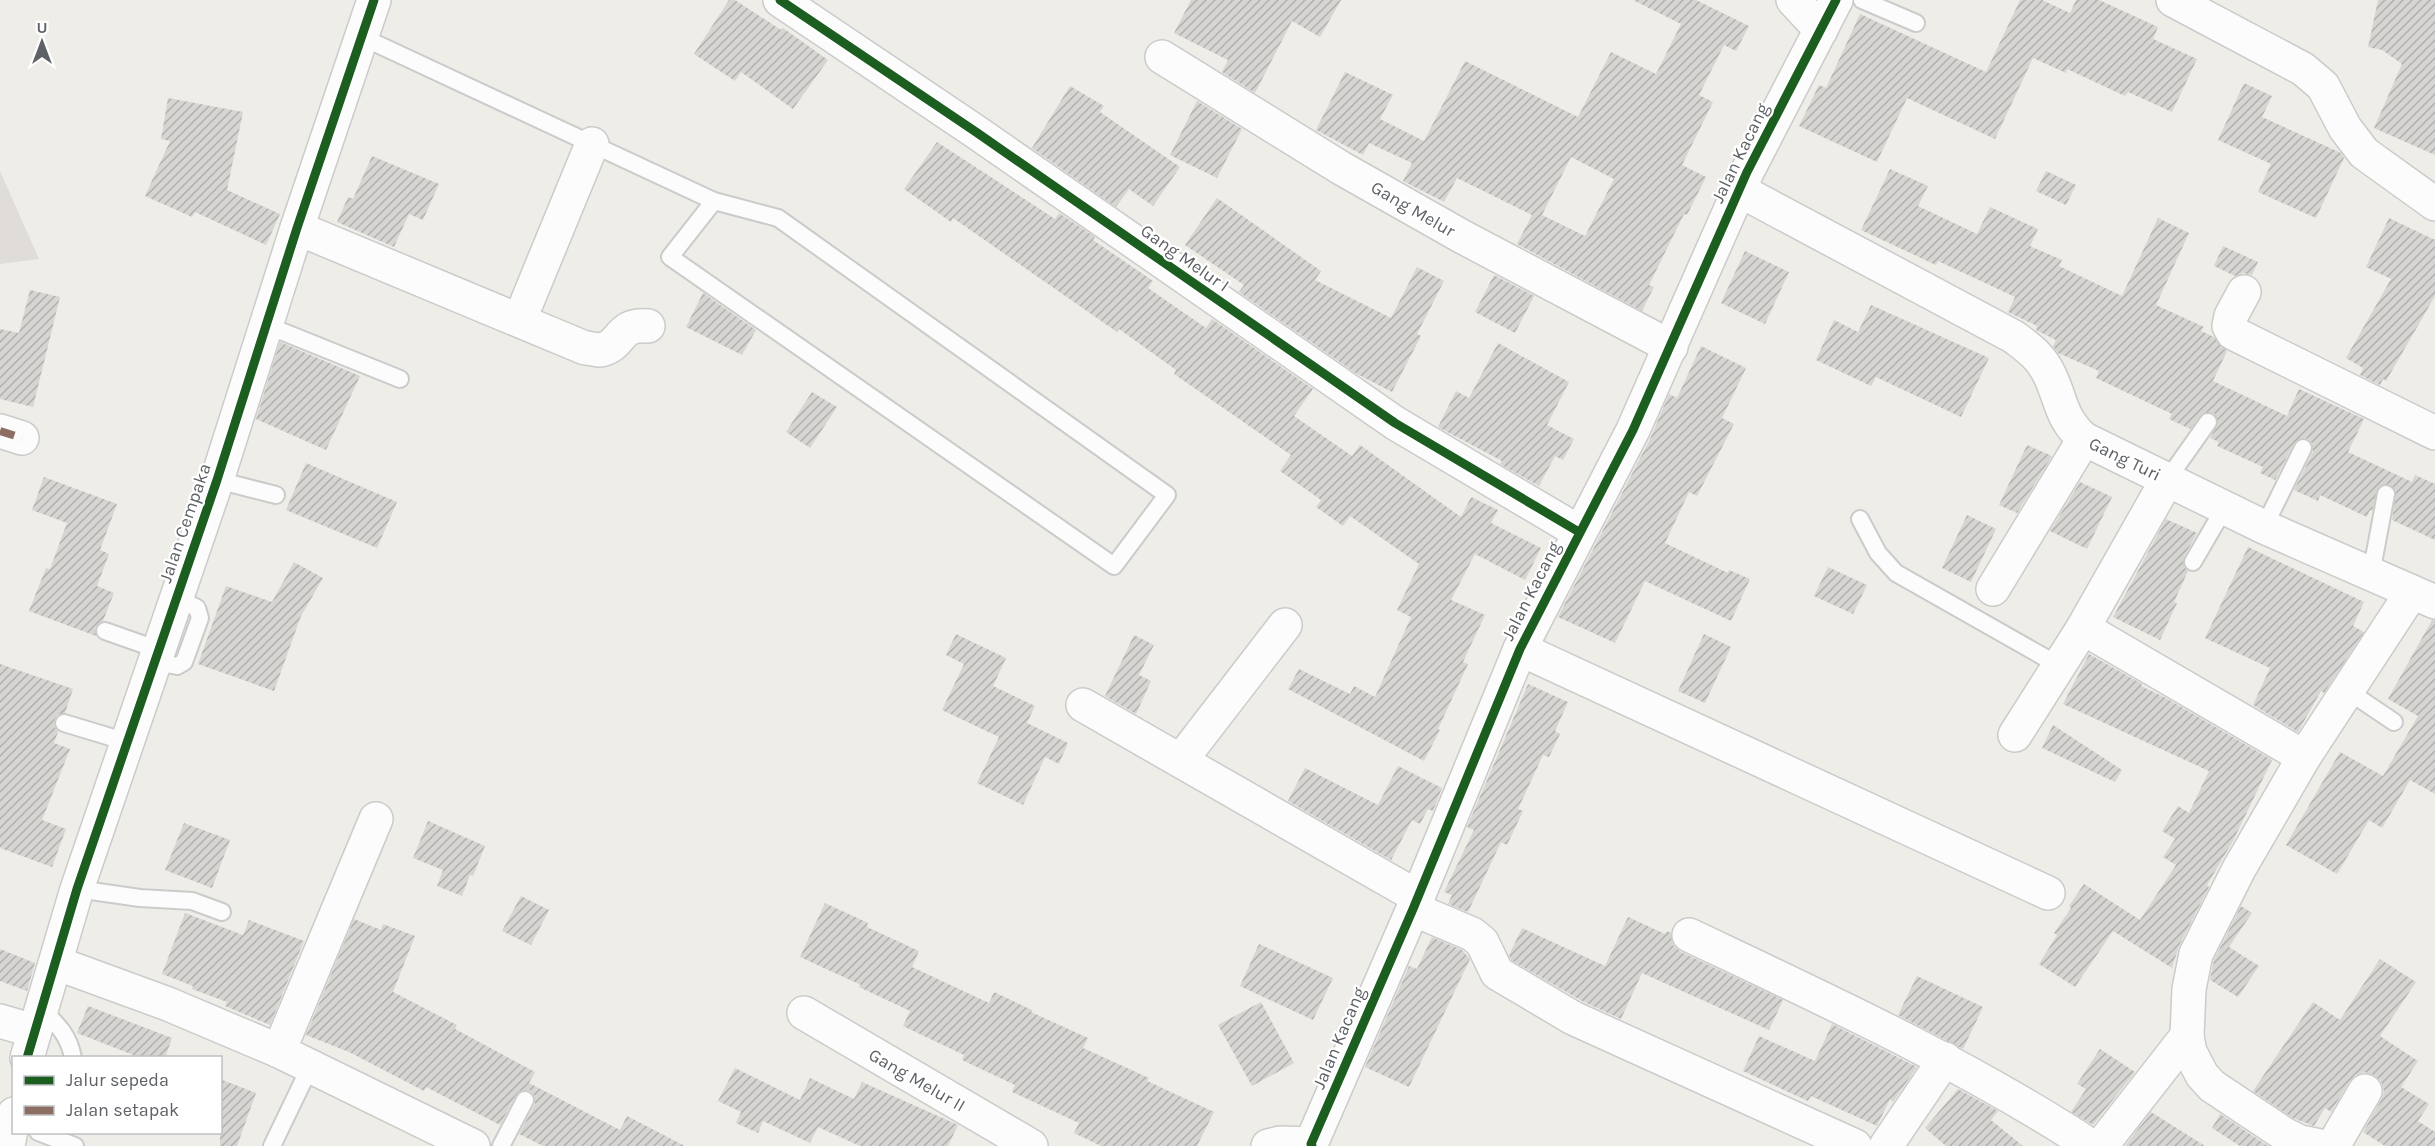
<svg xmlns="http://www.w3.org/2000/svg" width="2435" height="1146" font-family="Karla,sans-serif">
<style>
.education{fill:#e0ddd8}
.building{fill:url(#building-hatch);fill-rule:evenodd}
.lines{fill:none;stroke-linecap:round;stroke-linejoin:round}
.service-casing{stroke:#cbcbcb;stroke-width:20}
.minor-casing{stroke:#cbcbcb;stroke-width:36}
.service{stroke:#fcfcfc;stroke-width:16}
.minor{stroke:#fcfcfc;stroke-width:33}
.quiet{stroke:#8d6e63;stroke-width:8;stroke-dasharray:15 8;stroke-linecap:butt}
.cycleway-casing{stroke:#fff;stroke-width:13}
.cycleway{stroke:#1b5e20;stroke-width:9}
.labels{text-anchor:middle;stroke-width:4.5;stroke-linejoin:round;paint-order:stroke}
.street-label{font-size:18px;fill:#5e6267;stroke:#fff}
</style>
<defs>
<pattern id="building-hatch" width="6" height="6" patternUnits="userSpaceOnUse" patternTransform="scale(1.5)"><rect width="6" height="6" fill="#d6d5d2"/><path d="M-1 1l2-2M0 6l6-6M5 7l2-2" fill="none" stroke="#b1b0ae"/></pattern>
</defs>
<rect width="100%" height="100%" fill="#eeede8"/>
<!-- education -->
<path class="education" d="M0,171L39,259L0,264Z"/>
<!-- building -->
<g class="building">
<path d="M729,0H735L781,30L783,28L828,60L793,109L741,72L735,81L694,54Z"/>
<path d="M1191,0H1341L1320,37L1292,21L1255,93L1222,72L1228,60L1174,33Z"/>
<path d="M1633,0H1696L1749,26L1736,51L1724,45L1699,95L1713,102L1682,165L1706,177L1687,215L1684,214L1649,285L1654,287L1642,311L1517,244L1532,215L1457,178L1444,202L1403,181L1412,163L1369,143L1363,155L1316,130L1345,72L1393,95L1380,119L1424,141L1465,61L1578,117L1611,52L1656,74L1681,24ZM1571,157L1614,179L1585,236L1542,215Z"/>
<path d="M2020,0H2042L2070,13L2076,0H2099L2158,27L2153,39L2197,59L2172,112L2128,92L2125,96L2067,69L2066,73L2033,58L1995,139L1907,98L1877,162L1799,126L1819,85L1826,88L1860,14L1986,72Z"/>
<path d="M2378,0H2435V155L2374,128L2402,64L2382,50L2368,47Z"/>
<path d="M2244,83L2272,96L2262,117L2341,153L2344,158L2316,218L2258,192L2271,164L2218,140Z"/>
<path d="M1070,86L1104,106L1100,112L1180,167L1153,206L1129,189L1116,207L1032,148Z"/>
<path d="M168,98L243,112L227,190L280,214L266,245L195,212L192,217L145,196L170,141L161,139Z"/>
<path d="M1197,101L1242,129L1217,178L1170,155Z"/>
<path d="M937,142L1055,219L1059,213L1095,237L1093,240L1153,281L1148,288L1206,328L1212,319L1313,389L1294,416L1352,456L1360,445L1461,517L1471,497L1498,510L1491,523L1541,548L1525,580L1475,554L1451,600L1485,615L1463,662L1468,664L1438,729L1440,730L1424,761L1288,689L1299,669L1350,694L1354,686L1375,697L1411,617L1397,610L1419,564L1350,516L1343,526L1316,507L1321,500L1280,471L1291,455L1174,374L1176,370L1119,329L1117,332L953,218L951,222L904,189Z"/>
<path d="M372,156L439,184L423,220L409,214L394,247L337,222L348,197L353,199Z"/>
<path d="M1890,169L1928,186L1918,206L1977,234L1990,207L2038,229L2030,246L2062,260L2059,266L2122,296L2158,218L2189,233L2156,305L2204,327L2201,331L2214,337L2227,351L2213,381L2287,416L2299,389L2364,419L2348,452L2412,482L2415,475L2435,484V540L2392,520L2396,491L2388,484L2378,488L2372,511L2370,510L2367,517L2320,495L2318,501L2294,490L2313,452L2312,443L2308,439L2302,438L2294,443L2275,480L2260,473L2263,467L2217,446L2219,442L2210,438L2218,424L2214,413H2203L2190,429L2169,419L2172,414L2096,378L2099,371L2058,353L2053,346L2056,340L2036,330L2037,326L2008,312L2015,297L1938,261L1936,265L1861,230Z"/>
<path d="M2046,171L2076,185L2066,205L2036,191Z"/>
<path d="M1217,198L1321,271L1315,280L1391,318L1417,267L1444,281L1417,334L1421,336L1392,392L1357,374L1239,292L1244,285L1185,245Z"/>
<path d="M2389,218L2435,240V296L2386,381L2383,379L2380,385L2360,375L2363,368L2346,358L2391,279L2366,267Z"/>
<path d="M2223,246L2258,262L2252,275L2243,273L2235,276L2214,266Z"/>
<path d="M1745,251L1789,272L1765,324L1721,303Z"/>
<path d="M1494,275L1534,296L1515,333L1475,312Z"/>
<path d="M30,290L60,297L33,407L0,399V329L19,333Z"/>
<path d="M703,293L756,330L742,355L686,327Z"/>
<path d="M1871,305L1989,358L1961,417L1876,377L1871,386L1816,360L1834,320L1858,332Z"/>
<path d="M280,342L360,376L326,450L256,419Z"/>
<path d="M1498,343L1569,382L1547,425L1574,439L1563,460L1555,456L1539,486L1500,464L1502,461L1438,427L1456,391L1469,398Z"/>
<path d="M1701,346L1746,368L1722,418L1734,424L1697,496L1689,492L1665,543L1728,573L1729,570L1750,579L1731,621L1645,581L1615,643L1558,617L1650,439L1669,394L1677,398Z"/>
<path d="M812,392L837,407L810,448L786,432Z"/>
<path d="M2027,445L2052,456L2017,513L1999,505Z"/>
<path d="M306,463L397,502L377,548L286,510Z"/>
<path d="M44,477L117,504L100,550L109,554L97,586L114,593L103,621L95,627L96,636L29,611L46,568L50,569L67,523L32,510Z"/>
<path d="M2080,482L2112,497L2087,549L2050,531Z"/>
<path d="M1967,515L1996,529L1971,582L1942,568Z"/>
<path d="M2166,519L2197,533L2184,557V567L2188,571L2174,602L2177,603L2160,640L2113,617Z"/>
<path d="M2248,547L2364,602L2353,626L2364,632L2324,693L2321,691L2298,732L2253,705L2270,668L2205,638Z"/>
<path d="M294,562L323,578L301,616L274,691L198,664L226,586L272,602Z"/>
<path d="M1828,567L1867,585L1853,614L1814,596Z"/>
<path d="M2432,620H2435V794L2410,780L2382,828L2369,820L2337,874L2286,845L2340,752L2383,776L2418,716L2388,699Z"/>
<path d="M956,634L1006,658L993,686L1035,706L1027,723L1068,743L1059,764L1045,757L1023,805L977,783L999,737L942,710L964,664L946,655Z"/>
<path d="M1704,634L1731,647L1705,703L1678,691Z"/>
<path d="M1134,635L1154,645L1139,675L1151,681L1136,714L1105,696Z"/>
<path d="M2089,654L2142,684L2141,686L2164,697L2272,760L2233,841L2207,885L2209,887L2179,946L2172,968L2113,931L2075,987L2039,964L2057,935L2054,933L2071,908L2069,906L2084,884L2140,920L2176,865L2163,857L2175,839L2162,831L2178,806L2189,813L2209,771L2063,704Z"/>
<path d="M0,664L73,689L65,713L57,715L54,721V726L58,732L54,743L70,749L42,820L66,829L52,867L0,848Z"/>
<path d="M1528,684L1568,702L1555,731L1560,734L1549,757L1543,755L1518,809L1523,811L1507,845L1501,842L1468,912L1448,904L1452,895L1444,892L1474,830L1467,827Z"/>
<path d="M2053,725L2122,770L2115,782L2042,748Z"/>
<path d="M1398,766L1442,788L1433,811L1428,809L1420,824L1412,820L1391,860L1288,801L1305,768L1378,805Z"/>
<path d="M428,821L485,846L473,876L470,875L462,896L437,886L443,870L413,858Z"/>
<path d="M184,823L230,840L212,888L165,870Z"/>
<path d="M521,896L549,910L531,945L502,931Z"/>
<path d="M825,903L868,923L867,927L919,951L912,967L989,1003L994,992L1032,1010L1031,1012L1088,1038L1083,1048L1149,1078L1147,1081L1214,1112L1197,1146H1101L1074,1133L1079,1123L1012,1092L1015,1085L962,1060L964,1055L903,1026L910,1011L859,987L861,985L800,957Z"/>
<path d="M2241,906L2252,913L2229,947L2259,966L2238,997L2210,980L2214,960Z"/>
<path d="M185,913L243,935L249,920L304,941L270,1025L225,1006L227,1002L192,989L193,986L162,974Z"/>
<path d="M1628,917L1665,934L1667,931L1671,933L1673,945L1681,952L1783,1000L1769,1030L1642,973L1621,1019L1582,1001L1511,960L1509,955L1522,928L1605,966Z"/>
<path d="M354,919L381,930L383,924L415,936L393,992L457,1025L455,1029L535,1072L529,1083L620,1130L627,1116L685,1146H543L519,1134L535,1104L534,1095L529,1090L520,1091L516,1095L500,1125L426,1087L424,1091L349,1052L306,1035Z"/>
<path d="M1432,937L1462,950L1470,959L1409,1087L1365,1067L1409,966L1417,969Z"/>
<path d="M1259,944L1333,978L1313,1020L1240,986Z"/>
<path d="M0,949L35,963L27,991L0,981Z"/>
<path d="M2380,959L2416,982L2380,1036L2418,1061L2401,1087L2429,1104L2418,1121L2435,1132V1146H2385L2363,1132L2381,1100L2384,1092L2381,1081L2374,1075L2364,1072L2355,1075L2349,1082L2331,1112L2325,1108L2314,1126L2293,1118L2253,1091L2313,1002L2340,1020Z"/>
<path d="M1917,976L1983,1007L1963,1049L1898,1015Z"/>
<path d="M1261,1002L1294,1063L1252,1086L1218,1025Z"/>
<path d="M88,1006L172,1038L165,1058H141L77,1033Z"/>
<path d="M1832,1024L1917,1067L1893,1102L1890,1099L1877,1126L1811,1096L1808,1101L1743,1071L1759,1036L1815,1061Z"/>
<path d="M2100,1049L2135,1072L2093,1125L2071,1112L2086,1089L2077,1084Z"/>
<path d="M735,1068L800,1100L810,1078L854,1099L862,1082L958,1125L948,1146H860L818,1127L810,1143L763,1121L758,1133L736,1123L741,1112L718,1101Z"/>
<path d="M220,1079L256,1093L237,1146H220Z"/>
<path d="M1958,1089L1998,1111L1991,1120L2023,1146H1946L1925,1128Z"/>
<path d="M2151,1112L2205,1146H2125Z"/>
<path d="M2220,1114L2268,1146H2240L2212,1128Z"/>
</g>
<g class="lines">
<defs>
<g id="service">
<path d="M1862,0L1916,23"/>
<path d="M362,37L714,201L778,218L1167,495L1114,566L670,257L714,201"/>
<path d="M266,325L400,379"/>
<path d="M217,480L276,495"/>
<path d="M2167,480L2208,422"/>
<path d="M1860,519L1878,553L1896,573L2058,665"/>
<path d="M2264,527L2303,448"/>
<path d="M2193,562L2225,507"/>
<path d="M2371,574L2386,494"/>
<path d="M105,631L159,650"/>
<path d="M155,662L177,666L184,662L200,618L197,608L177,598"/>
<path d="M2348,691L2394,722"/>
<path d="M64,723L127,742"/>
<path d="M77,889L140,898L192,901L222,912"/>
<path d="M41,1009C57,1024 69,1035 73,1058"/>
<path d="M38,1132L75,1146"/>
<path d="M272,1146L310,1067"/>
<path d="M501,1146L525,1100"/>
</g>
<g id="minor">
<path d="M780,0L976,132L1395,423L1579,532"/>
<path d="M1793,0L1821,30"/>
<path d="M2173,0L2303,69L2323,86L2345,128L2364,153L2435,204"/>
<path d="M1162,57L1341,168L1461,236L1671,347"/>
<path d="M1739,190L2014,337C2027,347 2039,355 2047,370C2062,397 2058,416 2084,439L2264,527L2435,602"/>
<path d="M297,228L585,348C590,348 596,350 600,350C623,346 617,323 648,326"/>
<path d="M2244,292L2231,316L2229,326L2233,333L2435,433"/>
<path d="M527,302L592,144"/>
<path d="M0,431L22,438"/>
<path d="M2167,480L2083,628L2304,757"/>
<path d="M1993,589L2084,439"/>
<path d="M1520,649L2048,893"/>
<path d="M1083,705L1418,897"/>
<path d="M2015,735L2083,628"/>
<path d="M1181,760L1285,625"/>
<path d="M1413,909L1472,934L1482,942L1497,973L1573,1018L1855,1146"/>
<path d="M1689,935C1826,1000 1964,1063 2091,1146"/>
<path d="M56,963L168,1004L279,1051L473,1146"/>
<path d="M804,1013L1031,1146"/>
<path d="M0,1021L34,1031"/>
<path d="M279,1051L376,819"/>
<path d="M27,1058L77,889L217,480L297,228L374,0"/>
<path d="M1311,1144L1413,909L1520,649L1633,430L1747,172L1836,0"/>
<path d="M8,1146L14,1114"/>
<path d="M1268,1146L1280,1143L1311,1144"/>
<path d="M1886,1146L1945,1059"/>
<path d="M2101,1146L2187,1036"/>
<path d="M2320,1146L2300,1142L2284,1134L2212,1086L2202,1075L2190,1052L2187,1036L2189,989L2196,954L2239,869L2304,757L2412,592"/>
<path d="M2333,1146L2365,1091"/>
</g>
</defs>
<!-- service casing -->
<use href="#service" class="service-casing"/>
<!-- minor casing -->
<use href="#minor" class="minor-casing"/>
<!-- service -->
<use href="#service" class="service"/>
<!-- minor -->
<use href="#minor" class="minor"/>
<!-- quiet -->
<path class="quiet" d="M0,431L22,438"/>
<defs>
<g id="cycleway">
<path d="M780,0L976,132L1395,423L1579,532"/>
<path d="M27,1058L77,889L217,480L297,228L374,0"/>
<path d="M1312,1146L1311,1144L1413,909L1520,649L1633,430L1747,172L1836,0"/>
</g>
</defs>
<!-- cycleway casing -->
<use href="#cycleway" class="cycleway-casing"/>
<!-- cycleway -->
<use href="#cycleway" class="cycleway"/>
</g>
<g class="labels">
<!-- street labels -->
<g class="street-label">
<text transform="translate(1740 153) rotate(-64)" y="6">Jalan Kacang</text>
<text transform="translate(1413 209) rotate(30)" y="6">Gang Melur</text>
<text transform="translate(1185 258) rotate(35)" y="6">Gang Melur I</text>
<text transform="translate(2125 459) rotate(26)" y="6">Gang Turi</text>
<text transform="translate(185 523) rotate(-71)" y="6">Jalan Cempaka</text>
<text transform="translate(1531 591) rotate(-63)" y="6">Jalan Kacang</text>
<text transform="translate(1339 1038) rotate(-67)" y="6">Jalan Kacang</text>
<text transform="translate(917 1080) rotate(30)" y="6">Gang Melur II</text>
</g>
</g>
<!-- legend -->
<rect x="12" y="1056" width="210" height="78" fill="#ffffff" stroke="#bfc0c2" stroke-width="1.5"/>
<rect x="24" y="1076" width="30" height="9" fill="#1b5e20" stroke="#bfc0c2" stroke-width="1.5"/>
<text x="66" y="1086" font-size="18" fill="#5e6267">Jalur sepeda</text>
<rect x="24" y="1106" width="30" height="9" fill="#8d6e63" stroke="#bfc0c2" stroke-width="1.5"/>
<text x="66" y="1116" font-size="18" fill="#5e6267">Jalan setapak</text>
<!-- north arrow -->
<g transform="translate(42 42)" stroke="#ffffff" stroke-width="4.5" paint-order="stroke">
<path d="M0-4.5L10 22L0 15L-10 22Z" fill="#5e6267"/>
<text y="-9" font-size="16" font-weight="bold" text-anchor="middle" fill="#5e6267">U</text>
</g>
</svg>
